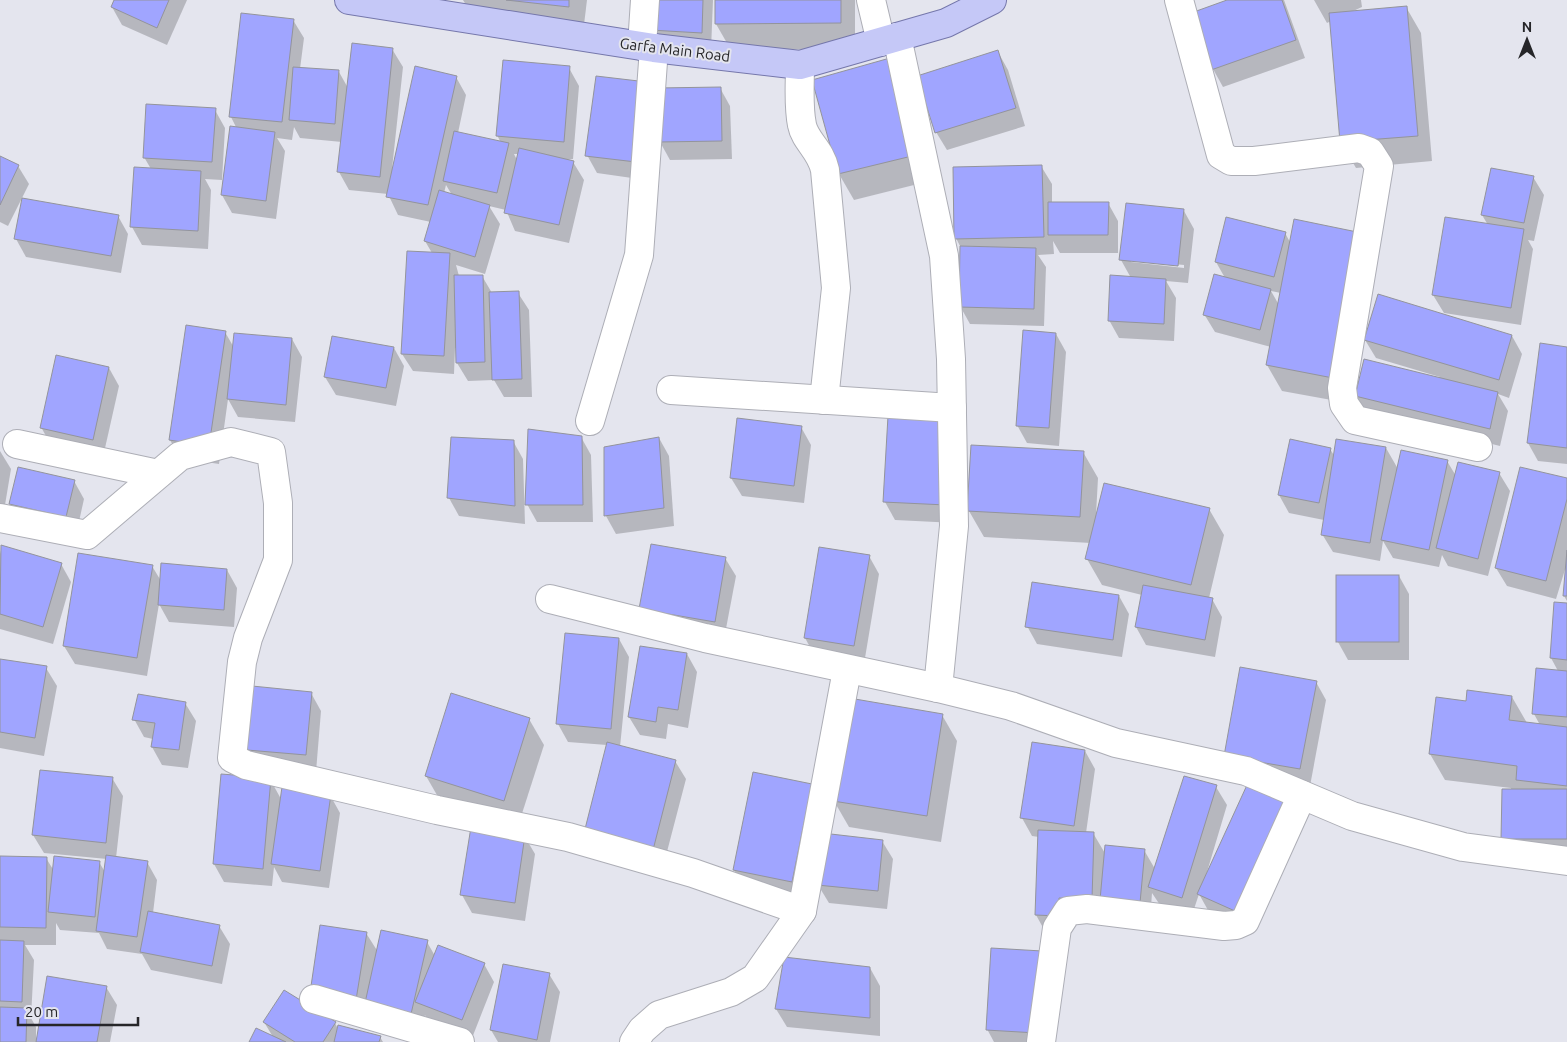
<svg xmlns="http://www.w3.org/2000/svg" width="1567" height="1042" font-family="Ubuntu,sans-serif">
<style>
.shadow{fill:#0003;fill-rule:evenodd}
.building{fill:#a0a5ff;stroke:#93949b}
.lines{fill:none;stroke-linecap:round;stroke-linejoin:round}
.minor-casing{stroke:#adaeb6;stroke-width:30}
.major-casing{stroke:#7577ab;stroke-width:30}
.minor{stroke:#fff;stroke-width:28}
.major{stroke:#c5c8f7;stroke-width:28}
.labels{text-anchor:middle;stroke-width:4;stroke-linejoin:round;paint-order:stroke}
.street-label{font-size:15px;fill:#262629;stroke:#e4e5ee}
</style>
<rect width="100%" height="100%" fill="#e4e5ee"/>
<!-- shadow -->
<g class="shadow">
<path d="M115,0H187L167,45L122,25L112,7Z"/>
<path d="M463,0H587L583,33L475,20Z"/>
<path d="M653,0H713L711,50L662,48L652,30Z"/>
<path d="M716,0H855V49L731,50L716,24Z"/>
<path d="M1231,0H1284L1305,58L1223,87L1213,69Z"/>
<path d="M1314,0H1361L1362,7L1351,12L1406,7L1421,33L1432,161L1356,168L1341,142L1331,21L1327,23Z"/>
<path d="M293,20L304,38L300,69L339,72L348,88L392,49L403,67L392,169L456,77L466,95L458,133L501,143L497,135L569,68L579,86L573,159L565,160L573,162L584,180L569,243L515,231L506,210L489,206L500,224L485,274L456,265L459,276H482L492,293H518L529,310L532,397H504L494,380L468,381L457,363V348H455L454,374L413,371L402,354L432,253L425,241L431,222L398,215L388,194L349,190L339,172L342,142L300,138L294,127L292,140L277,138L285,151L276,219L232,213L222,195L231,128L237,129L231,117ZM514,154H518L517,160ZM446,185L452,195L444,193Z"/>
<path d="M998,52L1008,70L1025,126L947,150L936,132Z"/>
<path d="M646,84V180L597,173L587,155Z"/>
<path d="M904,86L926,182L854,200L839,174Z"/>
<path d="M720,88L730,106L732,159L670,160L660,142Z"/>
<path d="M215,110L225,128L222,180L205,179L211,190L208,249L142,245L132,227L135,168L151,169L144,157Z"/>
<path d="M0,157L18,166L29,184L8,226L0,222Z"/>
<path d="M1041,166L1052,184V203H1108L1118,221V253H1060L1053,241L1054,254L1038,255L1046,267L1044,326L970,324L960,306L961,248L956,238Z"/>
<path d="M1533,177L1544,195L1534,241L1528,240L1533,249L1521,325L1444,313L1433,295L1488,225L1482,215Z"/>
<path d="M1184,211L1194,229L1188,283L1166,281L1176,298L1174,341L1119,338L1109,320L1131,278L1121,260ZM1131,260L1184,265V268L1131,262Z"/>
<path d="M118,216L128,234L121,273L26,257L16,239Z"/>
<path d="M1285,233L1291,244L1348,403L1282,391L1267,365L1271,347L1215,332L1204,314L1225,278L1216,262ZM1271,291L1281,293L1279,305Z"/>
<path d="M225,332L233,346L292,339L302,357L295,422L238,417L228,399L219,464L180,458L170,440Z"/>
<path d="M1056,334L1066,352L1059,446L1027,443L1017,425Z"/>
<path d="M1512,336L1522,354L1509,398L1498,394L1508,411L1500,446L1367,413L1356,396L1439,379L1440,377L1376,358L1365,340Z"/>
<path d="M394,348L404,366L396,406L336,395L325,377Z"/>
<path d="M1567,348V464L1538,461L1528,443Z"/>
<path d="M109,368L119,386L103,457L51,445L41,427Z"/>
<path d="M889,417L956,523L895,520L885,502Z"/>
<path d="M801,427L811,445L804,503L742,496L731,478Z"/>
<path d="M581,437L591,455L593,522H537L527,504Z"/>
<path d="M659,438L669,456L674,526L616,534L606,516Z"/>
<path d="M513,441L523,459L525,524L459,516L449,498Z"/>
<path d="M972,446L1083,452L1098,478L1096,515L1209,509L1224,535L1209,598L1212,599L1222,617L1215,657L1146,645L1136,627L1142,595L1102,585L1087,559L1091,543L984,537L969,511Z"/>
<path d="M1386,448L1398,469L1447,461L1456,476L1499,473L1510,491L1488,576L1448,566L1442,555L1439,567L1393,558L1383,541L1380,561L1333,552L1322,534L1324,520L1289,513L1279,495L1330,449L1335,457Z"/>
<path d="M0,451L11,469L3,517L0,516Z"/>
<path d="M1567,480V601L1564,596L1567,563L1556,599L1507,586L1496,568Z"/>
<path d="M74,481L84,499L76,535L21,522L11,504Z"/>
<path d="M2,547L61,564L71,582L53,644L0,629V554Z"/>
<path d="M80,554L152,566L161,581L227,570L237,588L234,627L169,622L159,604L147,676L75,664L64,646Z"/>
<path d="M869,556L879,574L864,664L815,656L805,638Z"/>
<path d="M725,558L736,576L724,639L640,608Z"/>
<path d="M1338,576H1399L1409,594V660H1348L1338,642Z"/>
<path d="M1119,596L1129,614L1122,657L1037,644L1027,626Z"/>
<path d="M1555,603L1567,604V857L1503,838L1511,788L1445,780L1430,754L1467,702L1512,697L1527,723L1540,725L1534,714L1558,671L1551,658Z"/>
<path d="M619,639L629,657L620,747L675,761L686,779L663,867L596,850L607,745L568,742L558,724Z"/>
<path d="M687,654L697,672L688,728L668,724L666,739L640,735L629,717Z"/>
<path d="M0,660L46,668L57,686L44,756L0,748Z"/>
<path d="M1316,682L1326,700L1310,786L1235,773Z"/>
<path d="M311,693L321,711L316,772L258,768L248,750Z"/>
<path d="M185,703L196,721L188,768L162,765L152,747L153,739L144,737L134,719Z"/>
<path d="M942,715L957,741L941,842L849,827L834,801Z"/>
<path d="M529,719L544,745L518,826L441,802L426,776Z"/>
<path d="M1085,751L1095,769L1086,833H1093L1106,855L1144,850L1155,869L1216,787L1227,805L1204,882L1248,786L1245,928L1209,912L1199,894L1192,915L1160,905L1152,893L1150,921L1069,915L1046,933L1036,915L1039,837L1032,836L1022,818Z"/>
<path d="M112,778L123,796L116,858L147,862L157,880L153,913L219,926L230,944L222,984L151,970L142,954L107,949L99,933L60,930L56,923V945H25L34,960L31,1018L36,1027V1038L106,987L117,1005L110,1042H0V857L46,858L54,871L99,862L105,872L107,859L44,853L33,835Z"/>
<path d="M270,779L281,799L330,795L340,813L329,888L282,882L274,867L272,886L224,882L214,864Z"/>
<path d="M811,785L802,899L745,888L734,870Z"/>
<path d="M525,837L535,854L525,921L472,913L462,895Z"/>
<path d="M882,841L893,859L887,909L829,903L818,885Z"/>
<path d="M366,933L378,952L427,942L435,956L484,964L494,982L472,1038L427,1020L425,1015L421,1031L321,1011Z"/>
<path d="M993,950L1047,1042H994L987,1029Z"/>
<path d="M870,968L880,986V1036L787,1027L776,1009Z"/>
<path d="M549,974L560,992L550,1042H498L491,1030Z"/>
<path d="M264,1022L335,1023L338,1029L380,1037L383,1042H250L273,1037Z"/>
</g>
<!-- building -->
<g class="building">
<path d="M114,0H169L157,28L111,7Z"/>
<path d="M506,0H569V7Z"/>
<path d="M652,0H703L702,33L650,30Z"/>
<path d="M715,0H841V23L715,24Z"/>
<path d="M1227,0H1282L1296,40L1211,70L1191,13Z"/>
<path d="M1407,6L1418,136L1340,142L1329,13Z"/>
<path d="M241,13L294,19L282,122L229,117Z"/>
<path d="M352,43L393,48L380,177L337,172Z"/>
<path d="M998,50L1016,108L935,133L917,76Z"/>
<path d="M890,58L912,156L838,174L812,80Z"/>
<path d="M503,60L570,66L564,142L496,136Z"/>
<path d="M415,66L457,76L428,205L386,197Z"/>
<path d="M293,67L339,70L335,124L289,120Z"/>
<path d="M596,76L647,82L636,162L585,156Z"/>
<path d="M721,87L722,141L658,142L657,88Z"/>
<path d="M146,104L216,108L212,162L143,158Z"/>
<path d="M230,126L275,132L266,201L221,195Z"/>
<path d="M454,131L509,143L497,193L443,181Z"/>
<path d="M519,148L574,161L559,225L504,213Z"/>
<path d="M0,156L19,165L0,205Z"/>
<path d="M1042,165L1044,237L954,239L953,167Z"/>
<path d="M134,167L201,171L198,231L130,227Z"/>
<path d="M1491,168L1534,176L1524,223L1481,215Z"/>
<path d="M439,190L490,205L475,257L424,241Z"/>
<path d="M22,198L119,215L111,256L14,239Z"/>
<path d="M1048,202H1109L1108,235H1048Z"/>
<path d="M1126,203L1184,209L1178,266L1119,260Z"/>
<path d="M1226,217L1286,232L1274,277L1215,262Z"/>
<path d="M1445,217L1524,229L1511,308L1432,295Z"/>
<path d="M1294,219L1362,233L1333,378L1266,365Z"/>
<path d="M960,246L1036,248L1034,309L959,307Z"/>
<path d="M407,251L450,253L444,356L401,354Z"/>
<path d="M1214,274L1271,289L1260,330L1203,315Z"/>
<path d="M454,275H483L485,362L456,363Z"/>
<path d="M1110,275L1166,279L1164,324L1108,321Z"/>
<path d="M519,291L522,379L492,380L489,292Z"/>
<path d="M1378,294L1512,335L1499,380L1364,340Z"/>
<path d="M186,325L226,331L209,446L169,440Z"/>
<path d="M1023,330L1056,333L1049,428L1016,426Z"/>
<path d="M234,333L292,338L286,405L227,399Z"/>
<path d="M332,336L394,347L386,388L324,377Z"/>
<path d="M1540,343L1567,347V448L1527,443Z"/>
<path d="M56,355L109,367L93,440L40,428Z"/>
<path d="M1364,359L1498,392L1490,429L1355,396Z"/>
<path d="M888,416L951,418L946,505L883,502Z"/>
<path d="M737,418L802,426L794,486L730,478Z"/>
<path d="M528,429L582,436L583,505H525Z"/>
<path d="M451,437L514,440L515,506L447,498Z"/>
<path d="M659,437L664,508L604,516V447Z"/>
<path d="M1290,439L1331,448L1319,503L1278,495Z"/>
<path d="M1336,439L1386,447L1370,543L1321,535Z"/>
<path d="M971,445L1084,451L1080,517L967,511Z"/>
<path d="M1401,450L1448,460L1429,550L1381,540Z"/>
<path d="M1458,462L1500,472L1478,559L1436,548Z"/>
<path d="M18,467L75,480L66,517L9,504Z"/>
<path d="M1520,467L1567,478V499L1546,581L1495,568Z"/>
<path d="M1104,483L1210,508L1191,585L1085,559Z"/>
<path d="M651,544L726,557L715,622L639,609Z"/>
<path d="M1,545L62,563L43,627L0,614Z"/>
<path d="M819,547L870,555L854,646L804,638Z"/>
<path d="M1567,550V596H1563Z"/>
<path d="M78,553L153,565L137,658L63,646Z"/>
<path d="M161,563L227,569L224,610L158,605Z"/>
<rect x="1336" y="575" width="63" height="67"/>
<path d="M1032,582L1119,595L1113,640L1025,627Z"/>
<path d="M1143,585L1213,598L1205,640L1135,627Z"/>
<path d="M1554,602L1567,603V660L1550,658Z"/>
<path d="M565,633L619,638L611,729L556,724Z"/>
<path d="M640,646L687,653L678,710L658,707L656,722L628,717Z"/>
<path d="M0,659L47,666L35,738L0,732Z"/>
<path d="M1240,667L1317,681L1300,769L1224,756Z"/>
<path d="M1536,668L1567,671V717L1532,714Z"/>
<path d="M252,686L312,692L306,755L247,750Z"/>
<path d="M1467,690L1512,696L1509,720L1567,727V786L1516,780L1517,766L1429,754L1436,697L1466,701Z"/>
<path d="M451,693L530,718L504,801L425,776Z"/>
<path d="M138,694L186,702L179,750L151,747L155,723L132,720Z"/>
<path d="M849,698L943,714L927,816L833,801Z"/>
<path d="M607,742L676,760L653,850L584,833Z"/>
<path d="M1032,742L1085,750L1074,826L1020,818Z"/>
<path d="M40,770L113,777L106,843L32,835Z"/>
<path d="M753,772L812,784L792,882L733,870Z"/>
<path d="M221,774L271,778L263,869L213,864Z"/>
<path d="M1184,776L1217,785L1182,898L1148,887Z"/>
<path d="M1247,785L1285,802L1235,911L1197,894Z"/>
<path d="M282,787L331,794L320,871L271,864Z"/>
<path d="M1502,789H1567V839H1501Z"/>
<path d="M471,827L525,835L515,903L460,895Z"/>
<path d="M1038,830L1094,832L1092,899L1059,898V916L1035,915Z"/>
<path d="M822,833L883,840L878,891L817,885Z"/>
<path d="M1105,845L1145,849L1140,903L1100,900Z"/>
<path d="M106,855L148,861L137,937L96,931Z"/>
<path d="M0,856L47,857L46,928L0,927Z"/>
<path d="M54,856L100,861L95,917L48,912Z"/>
<path d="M148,911L220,925L212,966L140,952Z"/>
<path d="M320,925L367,932L356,1000L310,993Z"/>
<path d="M381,930L428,940L411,1014L365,1003Z"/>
<path d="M0,940L24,941L22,1002L0,1001Z"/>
<path d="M438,945L485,963L462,1020L415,1002Z"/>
<path d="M991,948L1042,951L1037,1033L986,1030Z"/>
<path d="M784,957L870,967V1018L775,1009Z"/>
<path d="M503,964L550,973L537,1040L490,1030Z"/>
<path d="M47,976L107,986L97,1042H36Z"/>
<path d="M284,990L336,1022L323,1042H295L263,1022Z"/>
<path d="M0,1007L27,1008L26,1042H0Z"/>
<path d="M338,1025L381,1036L379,1042H334Z"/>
<path d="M256,1028L286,1042H249Z"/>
</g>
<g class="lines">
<defs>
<g id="minor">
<path d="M871,0L881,42"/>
<path d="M1179,0L1221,155L1231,161H1254L1359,148L1370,152L1379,166L1342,388L1344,404L1355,420L1478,447"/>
<path d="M897,37L944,256L951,359L954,526L938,688"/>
<path d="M642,46L645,0"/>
<path d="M800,65C800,84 798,106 802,125C805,141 821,150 825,170L836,288L824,400"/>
<path d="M671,390L952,408"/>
<path d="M590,421L639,255L654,48"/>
<path d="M17,444L158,474"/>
<path d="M0,518L87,535L180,456L231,442L271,452L278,503V560L248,638L242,662L232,758L246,765L437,810L568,837L693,873L802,911"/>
<path d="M550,599L705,638L938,688L1011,706L1116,743L1246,771L1352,816L1463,847L1567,861"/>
<path d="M314,999L460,1042"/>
<path d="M634,1042L642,1030L659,1015L731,992L755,978L802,911L847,670"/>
<path d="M1041,1042L1057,928L1068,911L1087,909L1224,926L1236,925L1245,921L1302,795"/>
</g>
<path id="major" d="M349,0L654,48L800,65L946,23L992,0"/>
</defs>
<!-- minor casing -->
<use href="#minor" class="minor-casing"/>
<!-- major casing -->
<use href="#major" class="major-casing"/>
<!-- minor -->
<use href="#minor" class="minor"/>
<!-- major -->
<use href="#major" class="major"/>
</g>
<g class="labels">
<!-- street labels -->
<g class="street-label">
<text transform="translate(675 50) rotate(7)" y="5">Garfa Main Road</text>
</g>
</g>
<!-- north arrow -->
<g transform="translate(1527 40)" stroke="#e4e5ee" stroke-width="4" paint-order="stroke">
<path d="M0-4L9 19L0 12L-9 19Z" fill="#262629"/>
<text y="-8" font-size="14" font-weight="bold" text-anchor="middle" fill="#262629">N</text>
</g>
<!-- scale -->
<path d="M18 1017v8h120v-8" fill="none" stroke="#262629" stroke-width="2.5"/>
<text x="25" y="1017" font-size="15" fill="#262629" stroke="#e4e5ee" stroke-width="4" paint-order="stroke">20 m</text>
</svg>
